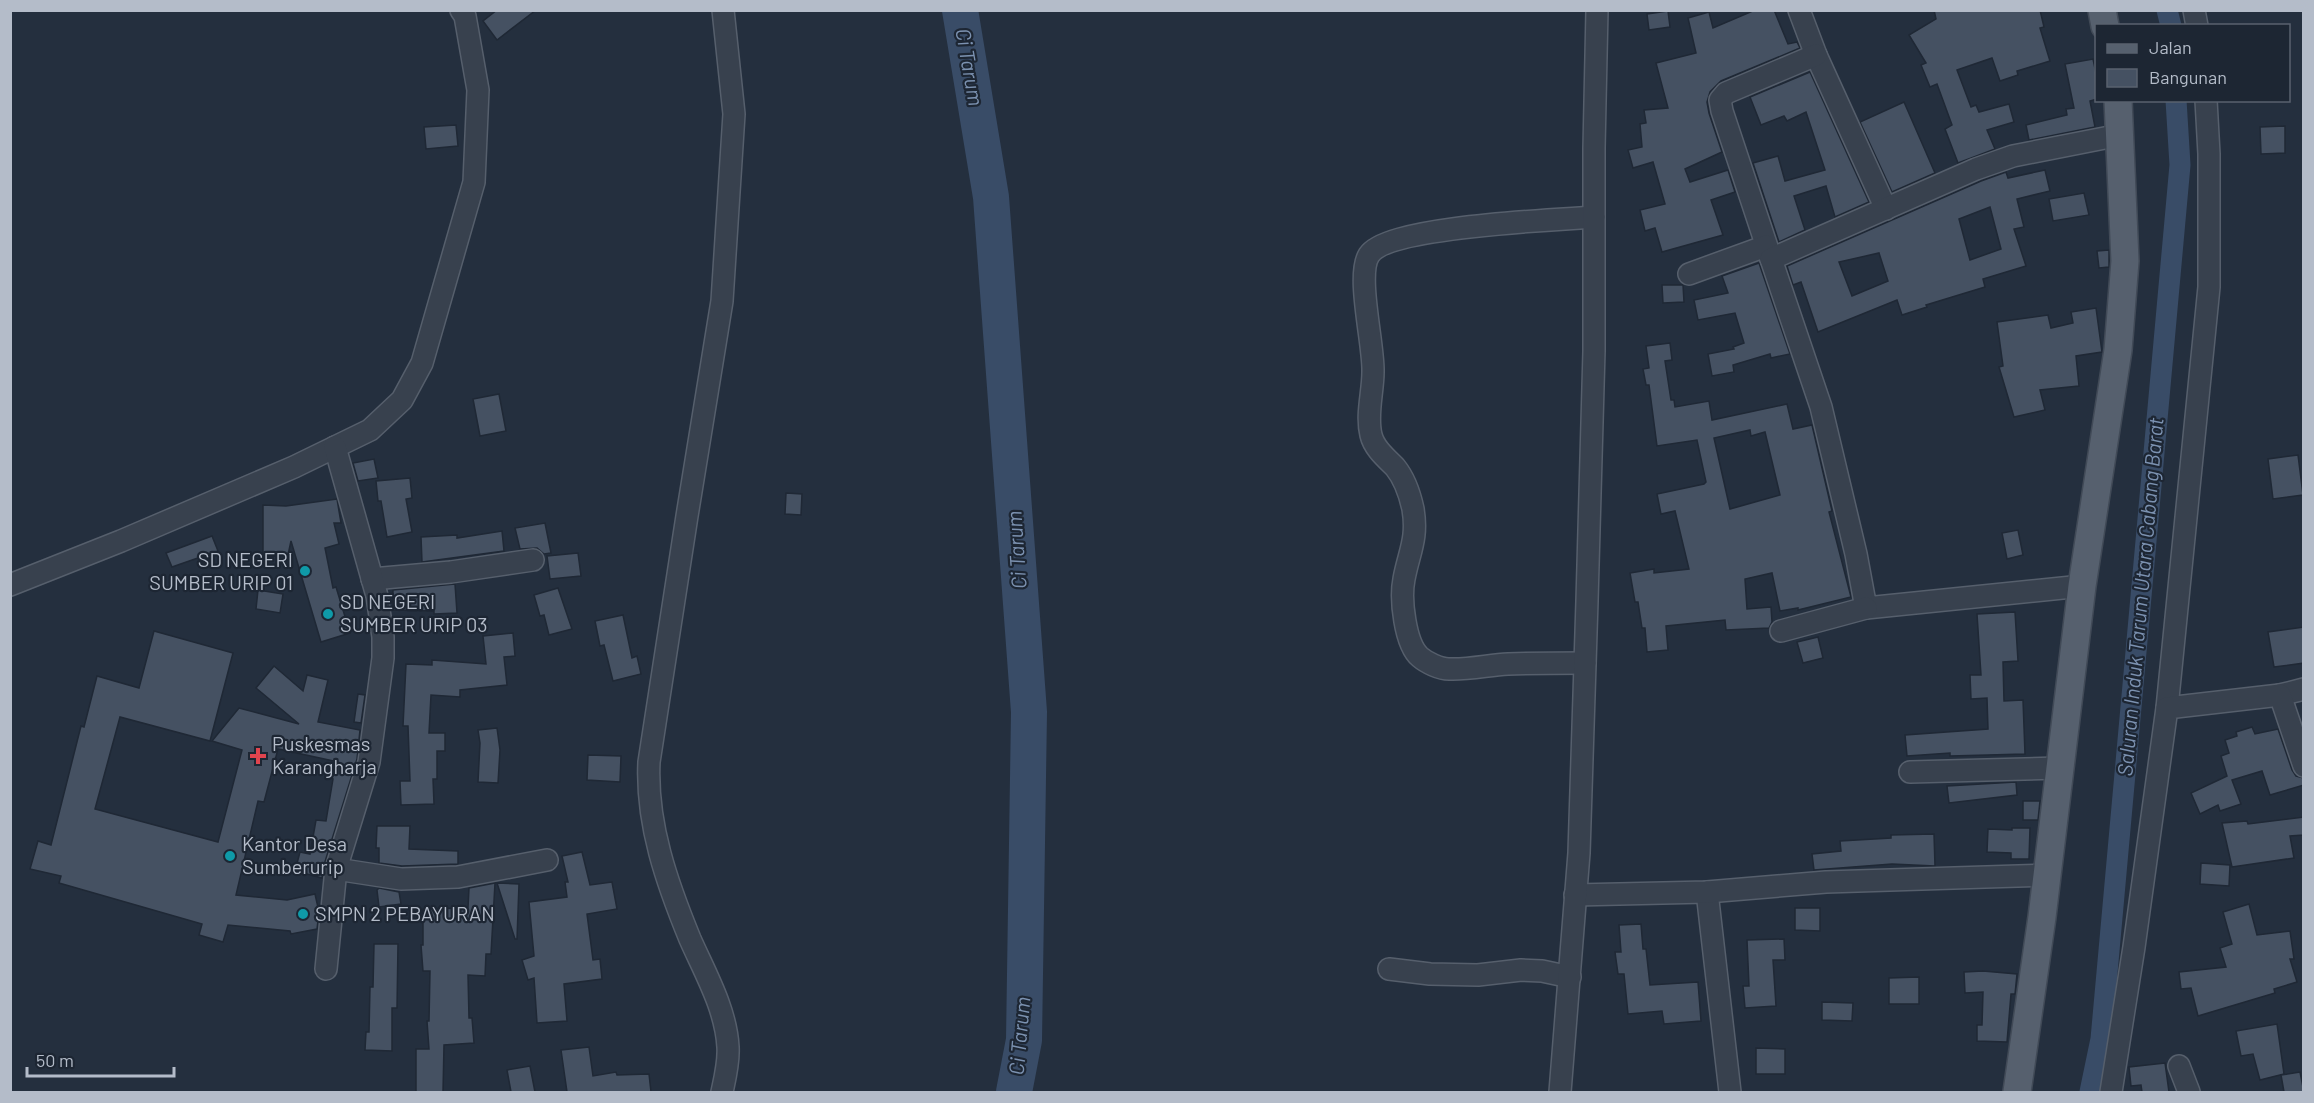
<svg xmlns="http://www.w3.org/2000/svg" width="2314" height="1103" font-family="Barlow,sans-serif">
<style>
.lines{fill:none;stroke-linecap:round;stroke-linejoin:round}
.canal{stroke:#394c67;stroke-width:21}
.river{stroke:#394c67;stroke-width:36}
.building{fill:#455162;stroke:#1f2835;stroke-width:1.5;fill-rule:evenodd}
.minor-casing{stroke:#565f6c;stroke-width:24}
.major-casing{stroke:#414a57;stroke-width:30}
.minor{stroke:#38414e;stroke-width:21}
.major{stroke:#56606e;stroke-width:27}
.culture-dot{fill:#0f9aa8;stroke:#1d2633;stroke-width:2}
.health-dot{fill:#e0444e;stroke:#1d2633;stroke-width:2}
.labels{text-anchor:middle;stroke-width:4.5;stroke-linejoin:round;paint-order:stroke}
.poi-label{font-size:20px;fill:#b4bcc9;stroke:#1d2633;text-anchor:start}
.water-label{font-size:21px;font-style:italic;fill:#7c92b1;stroke:#1d2633}
</style>
<rect width="100%" height="100%" fill="#242f3e"/>
<g class="lines">
<!-- canal -->
<g class="canal">
<path d="M2167,10L2171,26"/>
<path d="M2090,1092L2101,1039L2180,165L2176,100"/>
</g>
<!-- river -->
<path class="river" d="M960,10L991,197L1029,712L1024,1040L1014,1092"/>
</g>
<!-- building -->
<g class="building">
<path d="M497,10H536L497,40L483,21Z"/>
<path d="M1755,10H1774L1788,44L1797,42L1800,48L1721,81L1710,92L1707,102L1709,113L1722,152L1685,169L1690,182L1728,170L1735,192L1711,200L1723,235L1662,252L1655,228L1645,231L1640,210L1665,204L1653,162L1633,168L1628,150L1642,147L1640,124L1646,123L1644,110L1668,108L1656,63L1696,53L1688,18L1709,12L1713,28Z"/>
<path d="M1934,10H2040L2044,27L2040,28L2050,61L2017,71L2018,75L2000,81L1992,58L1957,70L1971,107L1976,105L1979,112L2009,104L2014,122L1987,130L1995,149L1958,163L1945,129L1952,125L1937,84L1930,87L1921,65L1926,63L1909,35L1936,19Z"/>
<path d="M1668,11L1670,27L1649,30L1647,14Z"/>
<path d="M2093,59L2097,78V99L2090,101L2095,127L2029,140L2026,125L2067,115L2066,109L2074,108L2065,64Z"/>
<path d="M1810,72L1869,202L1835,217L1826,186L1794,196L1805,230L1779,242L1753,163L1778,156L1785,181L1825,170L1806,112L1787,121L1784,116L1761,125L1750,97Z"/>
<path d="M1904,102L1935,173L1892,192L1860,122Z"/>
<path d="M456,125L458,146L426,149L424,127Z"/>
<path d="M2285,126V153L2261,154L2260,127Z"/>
<path d="M2045,170L2050,191L2017,199L2024,227L2014,229L2026,266L1983,279L1985,287L1926,305L1927,307L1902,315L1897,300L1818,332L1801,282L1793,285L1787,266L1981,181L2006,172L2008,178ZM1990,207L2001,249L1970,260L1959,219ZM1879,253L1888,281L1852,296L1839,262Z"/>
<path d="M2084,193L2089,215L2053,221L2049,199Z"/>
<path d="M2109,250V267L2099,268L2097,251Z"/>
<path d="M1759,263L1790,354L1771,358L1770,354L1733,365L1734,372L1712,376L1708,354L1734,349L1733,347L1744,343L1735,313L1698,320L1694,300L1728,293L1722,276Z"/>
<path d="M1662,285H1683L1684,302L1663,303Z"/>
<path d="M2096,308L2102,352L2076,356L2079,386L2040,390L2045,410L2014,417L1999,367L2003,366L1997,322L2048,315L2051,328L2073,323L2071,312Z"/>
<path d="M1670,343L1672,360L1665,361L1671,400H1674L1675,407L1709,401L1712,420L1787,404L1793,429L1812,425L1832,511L1829,512L1851,597L1798,610V608L1780,611L1772,573L1745,579L1747,609L1771,607L1772,622L1769,628L1726,630L1725,620L1666,626L1668,650L1647,652L1645,628H1642L1638,602H1635L1630,573L1654,569V573L1689,569L1675,511L1661,514L1657,494L1704,484L1706,482L1697,440L1657,446L1649,385H1646L1643,369L1649,368L1646,346ZM1750,430L1751,436L1765,432L1780,495L1730,509L1714,438Z"/>
<path d="M499,394L506,431L480,436L473,399Z"/>
<path d="M2298,455L2303,495L2273,499L2268,459Z"/>
<path d="M374,459L378,478L358,481L353,463Z"/>
<path d="M410,478L412,498L406,499L412,532L387,537L381,501H378L376,481Z"/>
<path d="M786,493L802,494L801,515L785,514Z"/>
<path d="M337,499L341,523H334L339,544L325,548L333,588L336,587L350,633L321,642L291,541L288,555L263,557V505L286,506Z"/>
<path d="M545,523L551,553L544,554L537,548L520,549L515,528Z"/>
<path d="M2018,530L2023,555L2007,559L2002,533Z"/>
<path d="M502,531L504,551L422,562L421,537L457,535V538Z"/>
<path d="M212,536L218,551L172,567L166,553Z"/>
<path d="M578,553L581,576L550,579L547,556Z"/>
<path d="M455,584L457,613L434,614V611L393,610V590Z"/>
<path d="M558,588L572,629L549,635L544,615L540,616L534,595Z"/>
<path d="M258,590L283,594L280,613L256,609Z"/>
<path d="M2015,612L2018,661L2003,662L2004,701L2023,700L2025,754L1950,756V753L1907,756L1905,735L1988,729L1987,698L1971,699L1970,675H1981L1977,614Z"/>
<path d="M623,615L632,658L637,656L641,674L613,681L604,645L600,646L595,621Z"/>
<path d="M2304,627V663L2274,667L2268,632Z"/>
<path d="M154,631L233,653L210,741L120,717L95,809L218,842L242,750L212,741L239,708L299,724L256,688L274,666L303,691L307,675L328,680L318,722L360,730L357,759L324,865L322,878L295,871L300,852L310,854L316,820L326,821L333,779L331,778L334,761L278,749L264,802L258,801L236,895L287,900L315,894L319,912L317,929L291,934L290,931L228,925L223,942L199,935L202,924L59,883L61,876L30,869L38,841L51,845L81,726L84,727L97,676L139,688Z"/>
<path d="M513,633L515,656L504,657L507,685L460,690V697L431,695L429,733H445V751H437V779H433L434,804L401,805L400,781H410L408,726H403L406,664L432,665V660L486,664L483,636Z"/>
<path d="M1818,637L1823,658L1803,663L1797,642Z"/>
<path d="M358,694L365,695L361,723L354,722Z"/>
<path d="M2252,727L2255,734L2278,729L2292,770L2296,776L2304,778V785L2270,795L2262,771L2232,780L2241,804L2220,811L2218,805L2200,814L2191,793L2227,776L2221,756L2229,753L2225,740L2237,736L2236,732Z"/>
<path d="M497,728L500,750L498,783L478,782L480,743L478,730Z"/>
<path d="M588,755L621,756L620,782L587,780Z"/>
<path d="M2016,782L2017,795L1949,803L1947,786Z"/>
<path d="M2023,801H2040L2038,820H2023Z"/>
<path d="M2304,817V835L2290,836L2294,858L2232,867L2222,823L2247,821L2248,824Z"/>
<path d="M377,826H410L409,849L458,851V864L402,866L379,863V848H376Z"/>
<path d="M2012,828H2030L2029,859H2011V853L1987,852L1988,829L2012,830Z"/>
<path d="M1934,834L1935,866L1892,864L1814,870L1812,854L1841,851L1840,841L1891,838V835Z"/>
<path d="M582,852L590,885L612,882L617,909L587,914L593,960L600,959L602,979L564,984L567,1021L537,1023L534,978L528,980L522,960L534,956L529,902L567,897L565,882H568L562,856Z"/>
<path d="M2201,863L2230,865L2229,886L2200,884Z"/>
<path d="M495,883L491,954H486L485,976L468,975L469,1018H472L474,1043L444,1045L443,1092H416V1049H429L427,1021H429L430,971H423L421,945H423V909L468,908L469,888Z"/>
<path d="M497,883L519,884L517,939H515Z"/>
<path d="M379,888L399,892L401,904L379,907L377,890Z"/>
<path d="M2249,904L2257,935L2290,931L2294,959H2290L2297,982L2274,989L2275,993L2198,1016L2191,988L2181,989L2179,972L2226,967L2220,948L2232,944L2223,912Z"/>
<path d="M1795,908H1820V931L1795,930Z"/>
<path d="M1641,924L1643,949H1646L1650,985L1698,982L1701,1021L1664,1024L1662,1011L1628,1014L1624,974H1618L1615,952H1621L1619,925Z"/>
<path d="M1784,939L1785,960H1773L1776,1006L1745,1008L1743,986H1749L1747,940Z"/>
<path d="M374,944H398L397,1008H392V1051L365,1050L366,1032H369L370,987H373Z"/>
<path d="M1983,971L2017,974L2015,994H2011L2007,1042L1977,1041V1025H1982L1983,992L1965,993L1964,972Z"/>
<path d="M1919,977V1004H1889V978Z"/>
<path d="M1822,1002L1853,1003L1852,1021L1822,1020Z"/>
<path d="M2277,1024L2284,1074L2260,1080L2253,1054L2241,1056L2236,1031Z"/>
<path d="M589,1047L593,1076L616,1072L617,1075L649,1074L651,1092H567L561,1050Z"/>
<path d="M1756,1048L1785,1049V1074H1756Z"/>
<path d="M2165,1063L2169,1092H2142L2141,1085L2131,1086L2129,1067Z"/>
<path d="M530,1066L535,1092H511L507,1070Z"/>
<path d="M2300,1072L2304,1092H2284L2281,1075Z"/>
</g>
<g class="lines">
<defs>
<g id="minor">
<path d="M1799,10L1816,55L1886,209"/>
<path d="M2194,10L2197,26"/>
<path d="M1771,259L1722,111L1720,100L1726,93L1816,55"/>
<path d="M1689,274L1766,246"/>
<path d="M372,579L451,572L533,560"/>
<path d="M10,585L121,541L294,467L370,430L402,400L422,363L474,182L478,90L465,16L461,10"/>
<path d="M2082,586L1866,608L1856,554L1821,407L1771,259L1976,169L2013,156L2120,135"/>
<path d="M1781,631L1866,608"/>
<path d="M1585,663C1559,663 1534,663 1508,664C1489,665 1468,670 1449,669C1440,669 1427,663 1420,657C1405,644 1400,599 1404,579C1409,552 1418,539 1413,509C1410,495 1404,478 1395,467C1386,458 1374,448 1371,435C1366,415 1373,392 1373,372C1374,345 1356,275 1369,255C1388,226 1556,220 1594,217"/>
<path d="M2280,695L2304,689"/>
<path d="M2167,708L2209,287V154L2206,100"/>
<path d="M1910,772L2059,768"/>
<path d="M336,869L401,879L458,877L547,860"/>
<path d="M1707,892L1730,1092"/>
<path d="M1575,895L1707,892L1826,882L2047,875"/>
<path d="M326,969L336,869L369,762L383,658V637L377,596L335,447"/>
<path d="M1389,969L1430,974L1478,975L1521,970L1542,971L1570,977"/>
<path d="M2179,1066L2189,1092"/>
<path d="M722,1092C725,1078 729,1062 728,1047C726,1009 705,973 690,939C667,883 646,824 649,762L687,516L722,301L734,114L723,10"/>
<path d="M1560,1092L1579,853L1587,601L1594,351V148L1597,10"/>
<path d="M2111,1092L2134,947L2167,708L2280,695L2304,766"/>
</g>
<g id="major">
<path d="M2102,10L2105,26"/>
<path d="M2017,1092L2042,917L2082,586L2118,350L2125,261L2118,100"/>
</g>
</defs>
<!-- minor casing -->
<use href="#minor" class="minor-casing"/>
<!-- major casing -->
<use href="#major" class="major-casing"/>
<!-- minor -->
<use href="#minor" class="minor"/>
<!-- major -->
<use href="#major" class="major"/>
</g>
<!-- markers -->
<g class="culture-dot">
<circle cx="305" cy="571" r="6"/>
<circle cx="328" cy="614" r="6"/>
<circle cx="230" cy="856" r="6"/>
<circle cx="303" cy="914" r="6"/>
</g>
<path class="health-dot" d="M255 747h6v6h6v6h-6v6h-6v-6h-6v-6h6z"/>
<g class="labels">
<!-- poi labels -->
<g class="poi-label">
<text x="293" y="567" text-anchor="end">SD NEGERI<tspan x="293" dy="23">SUMBER URIP 01</tspan></text>
<text x="340" y="609">SD NEGERI<tspan x="340" dy="23">SUMBER URIP 03</tspan></text>
<text x="272" y="751">Puskesmas<tspan x="272" dy="23">Karangharja</tspan></text>
<text x="242" y="851">Kantor Desa<tspan x="242" dy="23">Sumberurip</tspan></text>
<text x="315" y="921">SMPN 2 PEBAYURAN</text>
</g>
<!-- water labels -->
<g class="water-label">
<text transform="translate(969 67) rotate(80)" y="7">Ci Tarum</text>
<text transform="translate(1017 550) rotate(-94)" y="7">Ci Tarum</text>
<text transform="translate(2141 597) rotate(-85)" y="7">Saluran Induk Tarum Utara Cabang Barat</text>
<text transform="translate(1020 1036) rotate(-85)" y="7">Ci Tarum</text>
</g>
</g>
<!-- border -->
<rect width="2314" height="1103" fill="none" stroke="#b4bcc9" stroke-width="24"/>
<!-- legend -->
<rect x="2095" y="24" width="195" height="78" fill="#1d2633" stroke="#59626f" stroke-width="1.5"/>
<rect x="2107" y="44" width="30" height="9" fill="#56606e" stroke="#59626f" stroke-width="1.5"/>
<text x="2149" y="54" font-size="18" fill="#b4bcc9">Jalan</text>
<rect x="2107" y="69" width="30" height="18" fill="#455162" stroke="#59626f" stroke-width="1.5"/>
<text x="2149" y="84" font-size="18" fill="#b4bcc9">Bangunan</text>
<!-- scale -->
<path d="M27 1067v9h147v-9" fill="none" stroke="#b4bcc9" stroke-width="3"/>
<text x="36" y="1067" font-size="18" fill="#b4bcc9" stroke="#1d2633" stroke-width="4.5" paint-order="stroke">50 m</text>
</svg>
